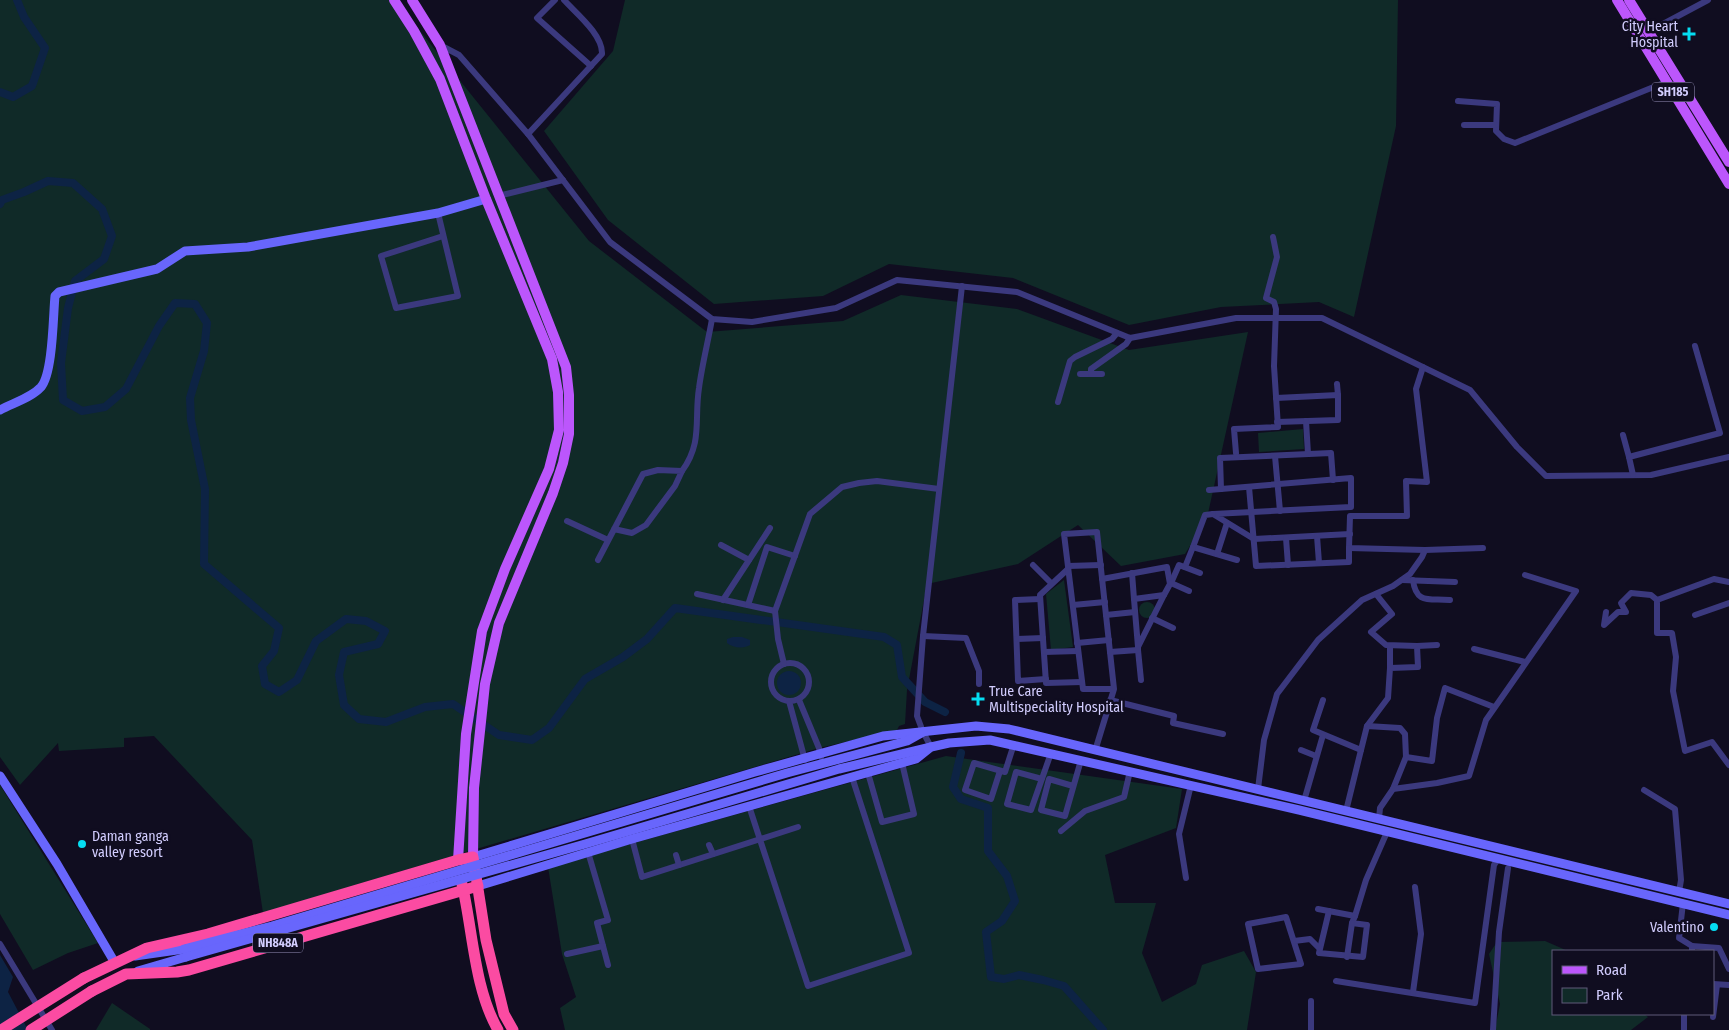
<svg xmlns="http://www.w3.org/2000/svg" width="1729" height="1030" font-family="'Fira Sans Condensed',sans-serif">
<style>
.green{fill:#102a28}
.water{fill:#0d2344}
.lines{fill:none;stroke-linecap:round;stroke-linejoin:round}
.canal{stroke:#0d2344;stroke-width:8}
.street{stroke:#3b397e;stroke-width:6}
.secondary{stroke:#6866fc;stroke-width:9}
.primary{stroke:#bc56fc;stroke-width:10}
.highway{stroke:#fb4ba2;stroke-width:11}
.secondary-bridge{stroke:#6866fc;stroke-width:9}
.highway-bridge{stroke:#fb4ba2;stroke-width:11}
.poi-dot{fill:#05ddf2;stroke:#100d20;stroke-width:2}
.labels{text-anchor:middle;stroke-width:5;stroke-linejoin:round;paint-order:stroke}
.shield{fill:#100d20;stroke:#9893bb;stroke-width:1}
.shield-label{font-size:12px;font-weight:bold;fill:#d2cdfe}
.poi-label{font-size:14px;fill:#d2cdfe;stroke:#100d20;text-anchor:end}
</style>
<rect width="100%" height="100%" fill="#100d20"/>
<!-- green -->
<g class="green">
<path d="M0,0H395L589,241L707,332L843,321L901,295L1017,309L1129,350L1248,332L1207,518L1185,554L1121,566L1078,525L1018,564L927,584L907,690L905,724L899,726L897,730L819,748L368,881L263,913L252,840L154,736L124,738V747L59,751L58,743L20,785L0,757Z"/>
<path d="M625,0H1398L1396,126L1354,317L1319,302L1221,307L1129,325L1013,278L889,264L823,296L714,304L608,220L544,131L613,51Z"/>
<path d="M1303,429L1304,449L1259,452L1258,433Z"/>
<path d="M1064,580L1073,647L1051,650L1046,594Z"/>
<circle cx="1147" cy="610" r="8"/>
<path d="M946,756L1182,789L1176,828L1105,855L1115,903H1156L1142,953L1162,1002L1196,984L1202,965L1244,951L1256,972L1247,1030H565L560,1008L576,997L562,954L548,867Z"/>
<path d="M0,785L98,943L68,953L33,970L0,914Z"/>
<path d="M1545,941L1568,951H1553V1014H1644L1648,1017L1631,1030H1495L1500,1004L1489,954L1497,942Z"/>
<path d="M112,1003L150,1029V1030H96Z"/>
</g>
<!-- water -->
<g class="water">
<path d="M733,637H742L750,640V645C744,649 733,648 727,643V639Z"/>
<circle cx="789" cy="683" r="12"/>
<path d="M0,955L13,977L8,992L28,1030H0Z"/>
</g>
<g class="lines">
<!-- canal -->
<g class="canal">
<path d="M0,92L13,97L32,86L45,48L24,17L17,0"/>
<path d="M0,204L2,200L24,192L48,181L73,183L102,209L112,236L104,259L75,281L68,308L61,363L63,400L82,411L105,407L126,389L159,326L175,303L195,304L207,323L204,351L190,398L191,420L205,489L204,564L279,628L274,651L262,666L265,684L279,692L297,680L316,641L346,619L366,621L385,631L378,644L344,652L339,675L344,705L359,719L386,722L425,707L453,704L499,735L532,740L549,728L585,679L623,657L647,639L675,608L884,637L897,645L902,677L925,702L945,712"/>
<path d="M961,753L953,787L961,799L988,808V851L1007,876L1015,901L1002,921L986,932L991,977L1004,979L1019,975L1043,980L1064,986L1103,1030"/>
</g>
<!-- street -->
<g class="street">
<path d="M555,0L537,18L591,66"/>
<path d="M1648,32L1708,0"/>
<path d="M440,45L459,55L528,134L610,242L712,319L752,322L836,308L897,280L1017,292L1130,338L1236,318H1322L1470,390L1517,447L1546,476L1651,475L1729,457"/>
<path d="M1458,101L1497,104L1496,131L1504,139L1515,143L1666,82"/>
<path d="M1464,125H1496"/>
<path d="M528,134L602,54C603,35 577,14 564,0"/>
<path d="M498,196L563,180"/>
<path d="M438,213L458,296L396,308L381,256L443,236"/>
<path d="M1423,367L1416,389L1427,482L1406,481L1407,516H1350L1349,548L1425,550"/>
<path d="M1080,374H1091"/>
<path d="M1102,374H1091V369L1126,344L1130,338"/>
<path d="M1337,384L1338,395"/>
<path d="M1276,398L1338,395V420L1277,422"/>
<path d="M1058,402L1070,361L1075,357L1112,339L1117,333"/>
<path d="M1306,421L1308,454"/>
<path d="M1623,435L1629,457"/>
<path d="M1236,453L1234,429L1278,427L1274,366L1276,309L1274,302L1266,298L1277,257L1273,237"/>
<path d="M1275,456L1280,511"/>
<path d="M682,471C703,442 694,420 699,388C702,365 708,342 712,319"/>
<path d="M1633,475L1629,457L1720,433L1695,346"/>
<path d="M1249,487L1256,566L1349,562V548"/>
<path d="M1221,489L1220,458L1331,453L1333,480"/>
<path d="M1209,490L1351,478V507L1213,514L1254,539L1350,534"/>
<path d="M1213,514L1205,515L1193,547L1237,560"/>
<path d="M567,521L608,540"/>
<path d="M1317,536L1319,563"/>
<path d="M1286,538L1288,565"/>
<path d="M721,545L749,560"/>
<path d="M1217,554L1227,523"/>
<path d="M598,560L643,474L658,470L682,471L675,486L646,525L632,533L614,529"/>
<path d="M1033,565L1051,583"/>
<path d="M1068,566L1101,565"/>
<path d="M1185,567L1193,547"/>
<path d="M1068,569L1040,595L1046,683L1082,682"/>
<path d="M1132,573L1134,599"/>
<path d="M1102,579L1167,567L1170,584L1164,595"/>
<path d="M1402,580L1455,582"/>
<path d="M1413,580C1416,605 1430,598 1450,600"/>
<path d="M1729,582L1714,579L1657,600V633H1672L1676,657L1673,691L1685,751L1712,742L1729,765"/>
<path d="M1171,583L1179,565L1200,573"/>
<path d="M1171,583L1189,591"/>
<path d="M697,594L775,611"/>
<path d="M1040,599L1015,600L1018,681L1046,679"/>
<path d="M723,600L770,528"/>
<path d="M748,605L767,547L795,556"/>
<path d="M1073,605L1105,602"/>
<path d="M1606,612L1604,625L1618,612H1626L1621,603L1631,593L1651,595L1657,600"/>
<path d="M1106,615L1135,612"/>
<path d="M1695,615L1729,603"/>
<path d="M1152,618L1173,628"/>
<path d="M923,636L966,638L979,671V684"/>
<path d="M1017,639L1043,638"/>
<path d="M1077,643L1109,640"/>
<path d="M1417,646L1437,645"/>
<path d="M1474,649L1525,662"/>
<path d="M1138,650L1141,680"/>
<path d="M1044,652L1078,651"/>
<path d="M1110,652L1138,650V647L1134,599L1164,595L1138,647"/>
<circle cx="790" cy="682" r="19"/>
<path d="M784,664L778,639L775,611L810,514L842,487L859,483L877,481L939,489"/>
<path d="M1390,668V646"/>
<path d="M799,700L819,748L821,757"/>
<path d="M1110,700L1174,716L1173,723L1223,734"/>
<path d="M1323,700L1313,730L1361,750L1367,726L1400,728L1405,734L1406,757"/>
<path d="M789,701L805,760"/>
<path d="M1367,726L1388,698L1390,668L1418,667L1417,646L1386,645L1371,632L1392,614L1376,594"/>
<path d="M931,747L923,732L917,716L923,636L962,286"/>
<path d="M1301,750L1316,756"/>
<path d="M1095,751L1114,689L1097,532L1064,534L1083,689H1114"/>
<path d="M1000,771L991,799L965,790L974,763L1005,772L1014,744"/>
<path d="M868,773L882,822L914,814L902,763"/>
<path d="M1042,779L1016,772L1007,804L1031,810L1051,753"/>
<path d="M1073,786L1049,779L1041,810L1065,816L1081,760"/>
<path d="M1258,789L1264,740L1277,694L1318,640L1362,600L1393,586L1410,574L1422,557L1425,550L1483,548"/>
<path d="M1393,789L1406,757L1432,761L1437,718L1445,688L1494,707"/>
<path d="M1644,790L1675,809L1681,880L1679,892"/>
<path d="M1304,801L1323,735"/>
<path d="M749,806L808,986L909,953L852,777"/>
<path d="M1346,811L1361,750"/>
<path d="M1379,819L1380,808L1393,789L1437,783L1469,776L1486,720L1576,591L1525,575"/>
<path d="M1061,831L1085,811L1124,797L1130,771"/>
<path d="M632,839L642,877L798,827"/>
<path d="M709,845L713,854"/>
<path d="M588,852L608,920L597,923L608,965"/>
<path d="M676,855L679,865"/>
<path d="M1186,878L1179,834L1191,785"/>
<path d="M1683,903L1679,938L1692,946V951"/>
<path d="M1318,909L1355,916L1366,880L1387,832"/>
<path d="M1329,911L1319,953L1363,957L1367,925L1352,923L1355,916"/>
<path d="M1286,917L1301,964L1258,969L1248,924Z"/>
<path d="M1294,941L1310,939L1319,948"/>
<path d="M0,944L52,1030"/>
<path d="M1692,946L1719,948L1729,969"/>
<path d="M567,954L603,946"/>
<path d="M1347,957L1352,923"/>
<path d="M1336,981L1475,1003L1494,865L1498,859"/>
<path d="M1713,984L1729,985"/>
<path d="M1413,992L1421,934L1415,887"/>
<path d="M1311,1001V1030"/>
<path d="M1713,1017L1717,985"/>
<path d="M1493,1030L1499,932L1508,868"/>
<path d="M1684,1030V1014"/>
</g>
<!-- secondary -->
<g class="secondary">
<path d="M0,410C13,403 31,398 41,387C53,373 53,316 55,296L59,292L157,269L185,251L248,247L438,213L486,199"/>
<path d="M0,776L57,864L115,963"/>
<path d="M473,857L755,772L883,736L976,726L1009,729L1729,904"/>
<path d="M478,886L632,839L916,759L931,747L949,743L990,740L1299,810L1729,915"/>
<path d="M135,956L184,949"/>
<path d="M138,971L186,957"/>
</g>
<!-- primary -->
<g class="primary">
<path d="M394,0L414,31L440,79L486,199L552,359L558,392L559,430L549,469L505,569L482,631L466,734L458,860"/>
<path d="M412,0L440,45L566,367L569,395V434L563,463L553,493L499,623L485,684L474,788L473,857"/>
<path d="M1617,0L1729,184"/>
<path d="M1629,0L1729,162"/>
</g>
<!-- highway -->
<g class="highway">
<path d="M462,884C473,931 474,988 498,1030"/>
<path d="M84,978L147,948L208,934L458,860L473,857L486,940L504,1014L513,1030"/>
<path d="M92,991L126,974L177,972L189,970L478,886"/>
</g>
<!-- secondary-bridge -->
<g class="secondary-bridge">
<path d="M184,949L272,926L787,773L907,741L923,732"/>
<path d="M186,957L585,844L839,769L931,747"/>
</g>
<!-- highway-bridge -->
<g class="highway-bridge">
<path d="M1,1030L84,978"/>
<path d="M31,1030L92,991"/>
</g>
</g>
<!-- markers -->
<g class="poi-dot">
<path d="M1686.5 26.5h5v5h5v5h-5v5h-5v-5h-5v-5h5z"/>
<path d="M975.5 691.5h5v5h5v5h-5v5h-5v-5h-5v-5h5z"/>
<circle cx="82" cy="844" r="5"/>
<circle cx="1714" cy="927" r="5"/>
</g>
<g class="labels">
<!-- shield labels -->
<g class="shield">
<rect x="1652" y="82.5" width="42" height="19" rx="4"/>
<rect x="253" y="933.5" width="50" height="19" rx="4"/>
</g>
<g class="shield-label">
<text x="1673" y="96">SH185</text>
<text x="278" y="947">NH848A</text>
</g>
<!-- poi labels -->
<g class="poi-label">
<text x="1678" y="31">City Heart<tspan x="1678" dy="16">Hospital</tspan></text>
<text x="989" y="696" text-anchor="start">True Care<tspan x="989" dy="16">Multispeciality Hospital</tspan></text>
<text x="92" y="841" text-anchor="start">Daman ganga<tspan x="92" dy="16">valley resort</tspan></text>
<text x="1704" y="932">Valentino</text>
</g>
</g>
<!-- legend -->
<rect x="1552" y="950" width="162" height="65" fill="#100d20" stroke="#5e5a79"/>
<rect x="1562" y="966" width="25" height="8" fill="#bc56fc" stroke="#5e5a79"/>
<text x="1596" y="975" font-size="15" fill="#d2cdfe">Road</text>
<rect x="1562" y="988" width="25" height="15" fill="#102a28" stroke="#5e5a79"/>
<text x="1596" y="1000" font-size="15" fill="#d2cdfe">Park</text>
</svg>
